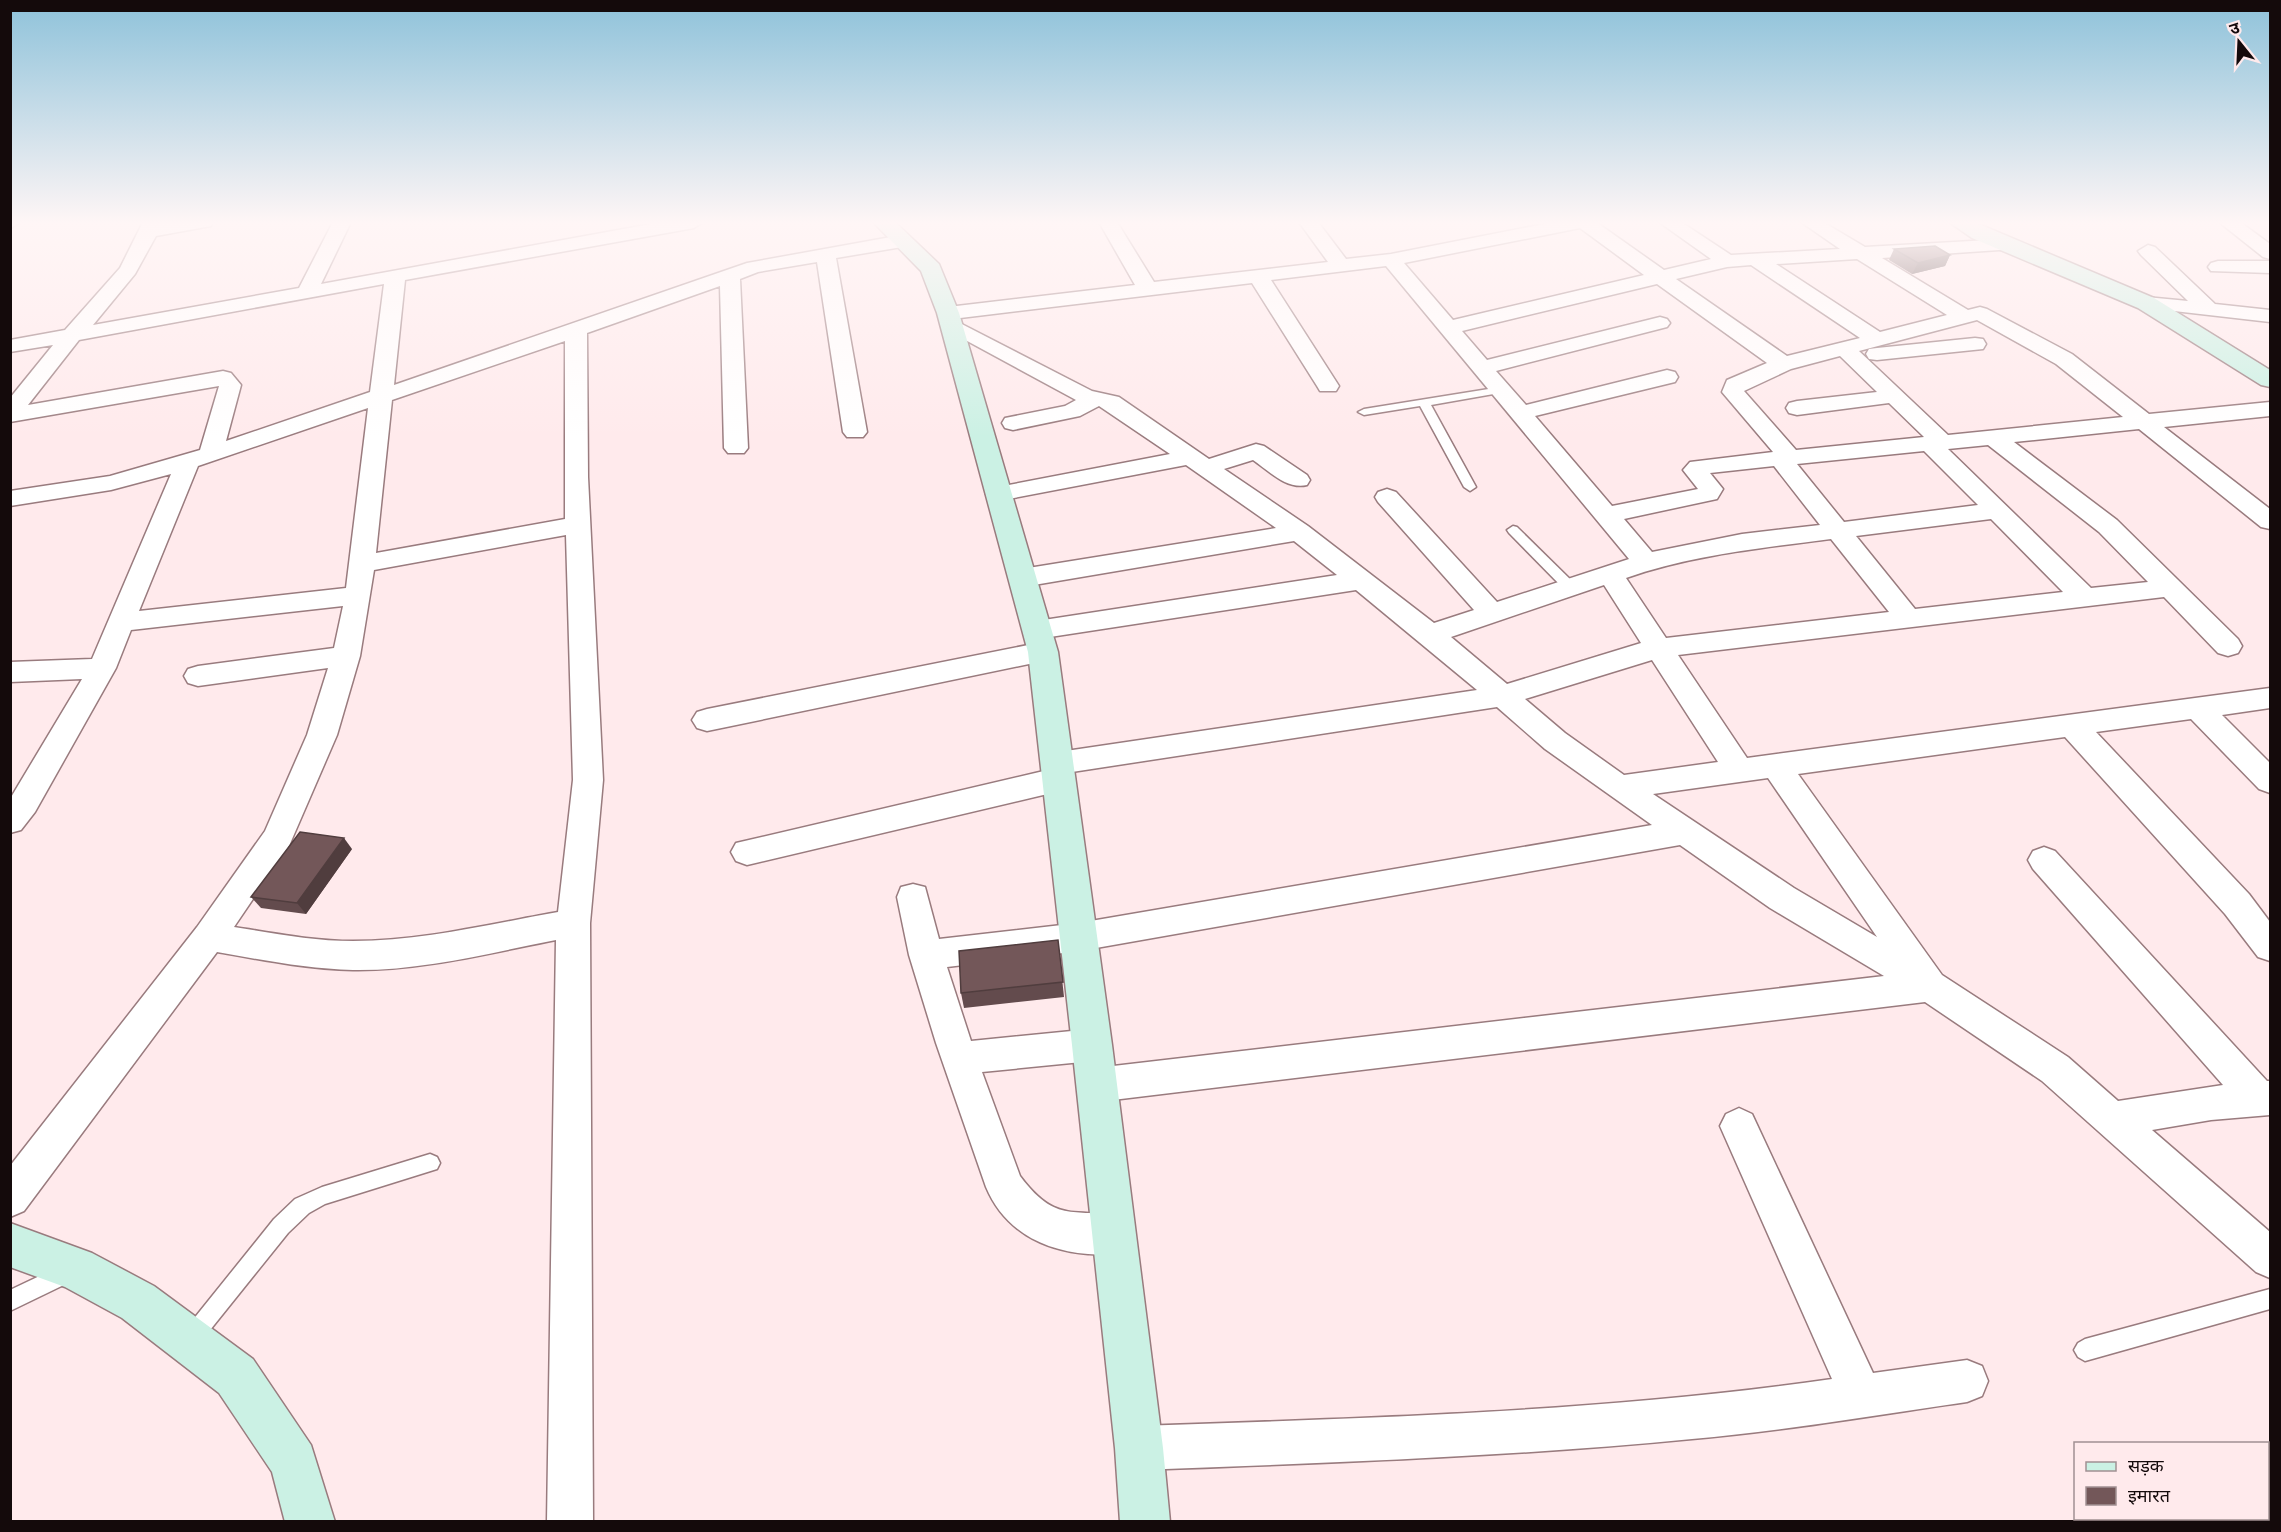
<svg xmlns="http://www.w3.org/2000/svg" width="2281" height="1532" font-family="'Noto Sans','Noto Sans Devanagari',sans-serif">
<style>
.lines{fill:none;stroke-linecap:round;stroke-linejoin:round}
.lane-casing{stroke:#997b7e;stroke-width:3}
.street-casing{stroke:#997b7e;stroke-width:3}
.secondary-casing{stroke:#997b7e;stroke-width:3}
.lane{fill:#fff;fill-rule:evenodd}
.street{fill:#fff;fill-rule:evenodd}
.secondary{fill:#cbf1e4;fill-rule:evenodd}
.wall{fill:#634b4d}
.shaded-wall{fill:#503d3e}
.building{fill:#735759;stroke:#503d3e;stroke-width:1.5}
</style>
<rect width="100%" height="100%" fill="#ffeaec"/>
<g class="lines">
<defs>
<g id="lane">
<path d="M1501,387L1507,390L1505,392L1431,405L1476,487L1470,491L1464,487L1420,406L1364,415L1358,412L1364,409Z"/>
<path d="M1513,526L1517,527L1575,584L1577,587L1575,590H1565L1509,533L1507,530Z"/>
<path d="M430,1154L437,1157L440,1163L437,1169L325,1204L309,1213L288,1233L198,1345L191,1348L184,1345L181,1338L184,1331L274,1219L295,1199L322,1187Z"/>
<path d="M67,1263L74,1266L77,1273L74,1280L10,1311V1290Z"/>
<path d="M2270,1289V1309L2085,1361L2078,1357L2074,1350L2078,1343L2085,1339Z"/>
</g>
<g id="street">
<path d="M10,222H20L11,228Z"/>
<path d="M143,222H213L211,226L156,236L135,274L93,325L299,288L333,222H351L321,284L662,222H703L694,228L405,280L394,385L747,263L902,235L912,241L902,247L836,258L867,432L863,437H847L843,432L817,262L758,272L740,279L748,448L744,453H728L724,448L720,286L587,333L588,477L603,780L590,923L593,1522H547L556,940C489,953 421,971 353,970C307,969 262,960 217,952L24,1211L10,1217V1166L197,927L265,831L307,735L328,668L198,686L188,683L184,676L188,669L198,666L334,648L343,606L131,630L116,668L35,812L21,830L10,833V799L82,679L10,682V662L92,659L171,474L111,490L10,506V491L110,476L200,450L219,386L10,422V398L53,345L10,352V340L65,330L120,268ZM384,284L370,392L226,441L241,385L231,373L223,371L28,405L79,340ZM565,341V519L376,553L392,400ZM368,408L346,588L139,611L198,466ZM566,535L573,780L558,912C490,924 422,941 353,941C313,941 274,933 234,927L289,846L337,735L360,656L374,570Z"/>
<path d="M1099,222H1117L1154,282L1328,262L1299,222H1318L1346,259L1391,254L1554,222H1596L1664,270L1711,259L1659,222H1681L1731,255L1840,249L1801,222H1823L1865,247L2007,239L2014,241L2017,245L2014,249L1882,258L1968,310L1980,307L1987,309L2072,354L2149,414L2270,402V416L2164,427L2270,509V529L2261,527L2139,429L2014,442L2117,520L2238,639L2242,646L2238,653L2228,656L2218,653L2164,597L1678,655L1747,758L2270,688V708L2222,715L2270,763V793L2259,789L2191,719L2096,732L2249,894L2270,922V961L2258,957L2225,914L2065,737L1798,774L1942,975L2068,1057L2118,1101L2223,1085L2033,869L2028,860L2033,851L2044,847L2055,851L2267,1081H2270V1115L2211,1120L2152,1130L2270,1232V1278L2256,1272L2042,1081L1925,1002L1096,1102L1083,1097L1078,1085L1083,1073L1096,1068L1884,976L1770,908L1680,845L1079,951L947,967L971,1041L1092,1029L1105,1034L1110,1045L1105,1056L1092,1061L982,1072L1020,1176C1061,1231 1078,1201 1128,1222L1134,1236L1128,1250C1114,1256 1103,1255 1088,1254C1042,1250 1004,1230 986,1187L936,1043L909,955L897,897L901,887L913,884L925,887L939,939L1079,923L1652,825L1545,749L1497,707L1072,772L1075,779L1071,787L1060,791L747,865L736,861L731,852L736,843L1048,770L1044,763L1048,755L1059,752L1477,690L1356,590L1037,639L1027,637L1023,630L1027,623L1037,621L1337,575L1294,541L1022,587L1013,584L1009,578L1013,572L1022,569L1276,528L1186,465L998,501L989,499L986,494L989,489L998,487L1170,454L1099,406L1080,416L1013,430L1005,428L1002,423L1005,418L1065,406L1076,400L945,329L942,325L945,321L952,319L941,317L938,313L941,309L948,307L1135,285ZM1580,228L1644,275L1453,320L1404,263ZM1857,259L1947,315L1880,332L1776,264ZM1751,265L1860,338L1787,356L1676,279L1727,267ZM1386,266L1629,559L1497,602L1396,492L1387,489L1378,492L1375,497L1378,502L1474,610L1434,623L1308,526L1224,469L1253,460C1269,471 1287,490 1307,485L1310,480L1307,475L1264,446L1256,444L1209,459L1119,397L1092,391L952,319L1252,283L1317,386L1320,391H1336L1339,386L1271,280ZM1657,284L1767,363L1727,380L1722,392L1773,452L1690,462L1683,470L1698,489L1612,506L1535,416L1675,382L1678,377L1675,372L1667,370L1526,405L1496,371L1667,327L1670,323L1667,319L1660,317L1487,360L1462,331ZM1977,320L2056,364L2123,417L1948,435L1859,351ZM1840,356L1877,392L1797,401L1789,403L1786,408L1789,413L1797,415L1889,403L1924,437L1796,450L1744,391L1791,369ZM1988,445L2099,532L2148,582L2091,588L1948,449ZM1924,451L1978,505L1844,522L1797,464ZM1774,466L1820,525L1742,534L1652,552L1624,519L1717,499L1723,489L1710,473ZM1991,519L2063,592L1915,609L1856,536ZM1831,539L1889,612L1666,638L1626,578C1692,555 1762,548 1831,539ZM1604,585L1641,643L1507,684L1451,637ZM1652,660L1718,762L1624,775L1565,733L1525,699ZM1768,778L1877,937L1794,888L1653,794Z"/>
<path d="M2219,222H2240L2270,244V259L2263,257Z"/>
<path d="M2148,245L2155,247L2215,304L2270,310V322L2139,307L2136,303L2139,299L2146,297L2188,301L2141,255L2138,251Z"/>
<path d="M2218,261H2270V273L2211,271L2208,267L2211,263Z"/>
<path d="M1975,338L1983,339L1986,344L1983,349L1877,360L1869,359L1866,354L1869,349L1877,348Z"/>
<path d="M1043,642L1053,645L1057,652L1053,659L707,731L697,728L692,720L697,712L707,709Z"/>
<path d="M1739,1108L1752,1114L1873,1373L1967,1360L1982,1366L1988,1381L1982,1396L1967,1402C1876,1415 1784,1431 1692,1439C1508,1457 1324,1463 1139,1470L1123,1464L1117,1448L1123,1432L1139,1426C1370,1418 1603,1412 1832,1379L1720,1126L1726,1114Z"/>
</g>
<g id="secondary">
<path d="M873,222H895L939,264L959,313L1058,652L1112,1045L1163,1448L1170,1522H1120L1115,1448L1072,1045L1028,652L937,313L921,271Z"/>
<path d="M1949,222H1974L2154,298L2270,370V387L2261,385L2138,308L1972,238Z"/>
<path d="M10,1223L92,1253L154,1286L253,1359L311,1445L335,1522H285L272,1472L219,1393L122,1318L65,1287L10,1267Z"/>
</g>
</defs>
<!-- lane casing -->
<use href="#lane" class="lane-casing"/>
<!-- street casing -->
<use href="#street" class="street-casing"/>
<!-- secondary casing -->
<use href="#secondary" class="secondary-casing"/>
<!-- lane -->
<use href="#lane" class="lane"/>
<!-- street -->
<use href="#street" class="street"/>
<!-- secondary -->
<use href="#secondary" class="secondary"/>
</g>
<!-- wall -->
<g class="wall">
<path d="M1894,249L1950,255L1945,266L1912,274L1889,260Z"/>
<path d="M352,849L306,914L261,908L251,897Z"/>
<path d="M1058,940L1064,997L964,1008L961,993Z"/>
</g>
<!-- shaded-wall -->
<g class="shaded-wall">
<path d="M1950,255L1945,266L1912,274L1918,263Z"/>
<path d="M344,838L352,849L306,914L297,903Z"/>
</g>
<!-- building -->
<g class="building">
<path d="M1935,246L1950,255L1918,263L1894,249Z"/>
<path d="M300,832L344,838L297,903L251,897Z"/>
<path d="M1058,940L1063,982L961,993L959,951Z"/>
</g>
<!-- sky -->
<linearGradient id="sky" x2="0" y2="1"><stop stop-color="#8ec2da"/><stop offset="0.51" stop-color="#fff6f6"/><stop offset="1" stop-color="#fff6f6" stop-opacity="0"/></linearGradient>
<rect width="2281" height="437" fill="url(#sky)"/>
<!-- border -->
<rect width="2281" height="1532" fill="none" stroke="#140a0b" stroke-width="24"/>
<!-- legend -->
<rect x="2074" y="1442" width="195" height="78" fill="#ffeaec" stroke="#a19092" stroke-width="1.5"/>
<rect x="2086" y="1462" width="30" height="9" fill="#cbf1e4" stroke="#a19092" stroke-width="1.5"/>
<text x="2128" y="1472" font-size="18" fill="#140a0b">सड़क</text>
<rect x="2086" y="1487" width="30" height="18" fill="#735759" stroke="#a19092" stroke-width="1.5"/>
<text x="2128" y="1502" font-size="18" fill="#140a0b">इमारत</text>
<!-- north arrow -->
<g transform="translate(2239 42) rotate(342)" stroke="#ffeaec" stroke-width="4.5" paint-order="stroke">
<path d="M0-4.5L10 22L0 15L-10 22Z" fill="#140a0b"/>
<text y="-9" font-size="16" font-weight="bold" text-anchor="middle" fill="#140a0b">उ</text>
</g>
</svg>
